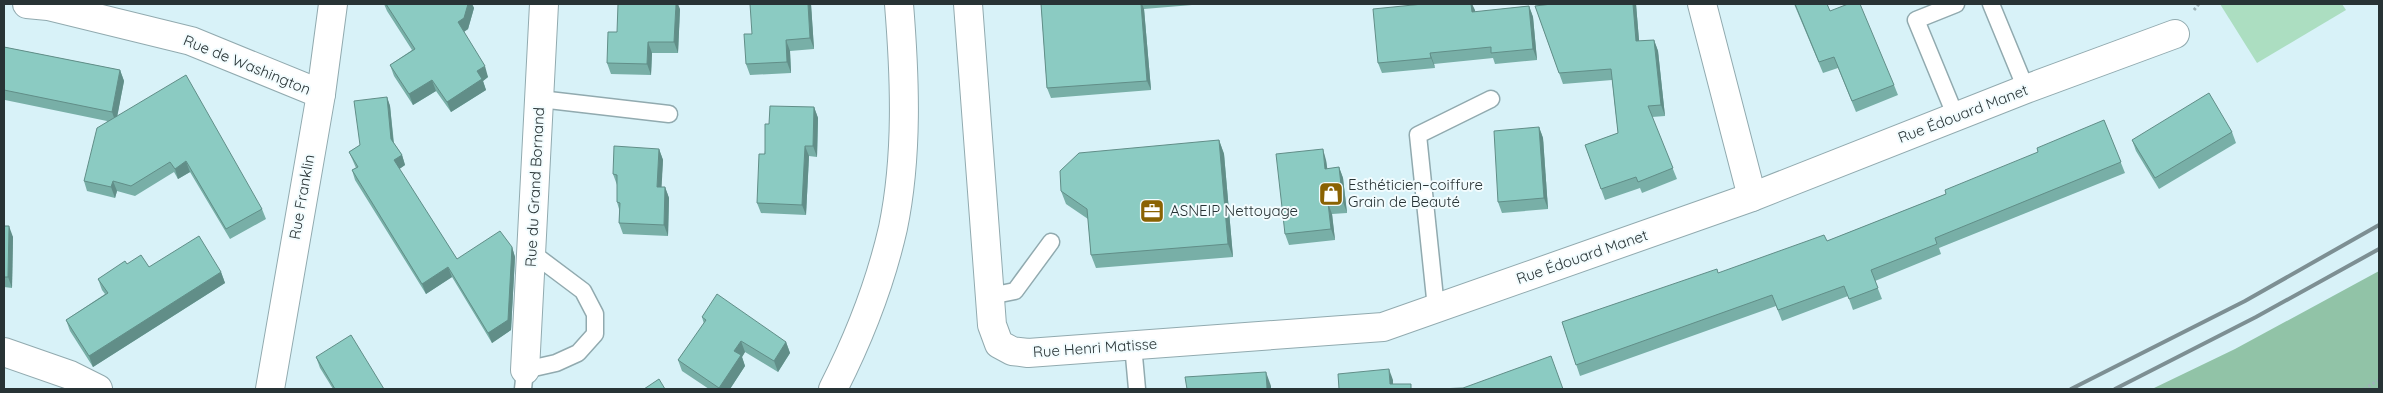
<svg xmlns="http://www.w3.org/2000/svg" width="2383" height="393" font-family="Quicksand,sans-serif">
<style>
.green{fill:#acdec1}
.forest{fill:#91c3a7}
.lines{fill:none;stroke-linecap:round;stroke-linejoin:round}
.lane-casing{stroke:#91aaaf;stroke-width:19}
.street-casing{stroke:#91aaaf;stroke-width:30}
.secondary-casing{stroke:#91aaaf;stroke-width:30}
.path{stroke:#9eb3b8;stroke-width:3;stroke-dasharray:2.5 2.5;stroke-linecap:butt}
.lane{stroke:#fff;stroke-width:16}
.street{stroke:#fff;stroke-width:28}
.secondary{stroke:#fff;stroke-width:28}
.rail{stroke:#7d8f93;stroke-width:4}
.wall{fill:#78afa7}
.shaded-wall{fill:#618e88}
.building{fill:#8bcbc2;stroke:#618e88}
.labels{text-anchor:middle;stroke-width:4;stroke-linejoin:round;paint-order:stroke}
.street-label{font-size:15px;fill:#283335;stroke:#f2fcfe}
.poi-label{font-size:15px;fill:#283335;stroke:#f2fcfe;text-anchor:start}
</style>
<rect width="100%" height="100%" fill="#d8f2f8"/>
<!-- green -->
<path class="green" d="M2220,4H2342L2346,10L2257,63Z"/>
<!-- forest -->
<path class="forest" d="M2379,271V389H2152L2235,349Z"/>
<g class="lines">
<defs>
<g id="lane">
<path d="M1956,4L1916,20L1956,117"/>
<path d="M1991,4L2026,89"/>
<path d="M540,99L669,114"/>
<path d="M990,296L1015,291L1051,242"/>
<path d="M1436,308L1418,135L1491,99"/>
<path d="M1133,345L1137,389"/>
<path d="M523,389L525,370L556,363L578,353L595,334V314L583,291L531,252"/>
</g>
<g id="street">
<path d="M27,4L48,6L191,41L321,94"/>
<path d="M968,4L992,325L999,344L1012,351L1028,353L1383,327L1752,197L2026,89L2175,34"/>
<path d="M1702,4L1752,197"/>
<path d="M4,352L70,375L98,389"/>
<path d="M525,370L544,4"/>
<path d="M270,389L321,94L333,4"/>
</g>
<path id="secondary" d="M833,389C859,338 880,285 893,228C908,155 905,78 899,4"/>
</defs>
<!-- lane casing -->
<use href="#lane" class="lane-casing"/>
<!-- street casing -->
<use href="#street" class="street-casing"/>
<!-- secondary casing -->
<use href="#secondary" class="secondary-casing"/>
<!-- path -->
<g class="path">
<path d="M2194,10L2199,4"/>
<path d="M2364,389L2379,380"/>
</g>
<!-- lane -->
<use href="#lane" class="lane"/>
<!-- street -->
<use href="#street" class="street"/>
<!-- secondary -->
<use href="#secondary" class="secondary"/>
<!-- rail -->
<g class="rail">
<path d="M2071,389L2245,301L2379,225"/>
<path d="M2115,389L2256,317L2379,249"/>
</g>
</g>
<!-- wall -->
<g class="wall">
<path d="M384,4H472L474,8L468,29L464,32L488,77L483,81L486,90L451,112L436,91L413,105L394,76L390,65L412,50L387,11Z"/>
<path d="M811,4L814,49L790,51L791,73L750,75L746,64L752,34Z"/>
<path d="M1041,4H1204L1144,9L1151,90L1051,98L1047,88Z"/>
<path d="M1423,4H1472L1475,12L1529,6L1533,17L1537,60L1495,64L1493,58L1434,64L1435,68L1382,73L1378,63Z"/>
<path d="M1552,4H1636L1639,41L1654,40L1658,51L1665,116L1652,117L1677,179L1642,193L1640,188L1605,200L1585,145L1618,133L1612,80L1563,84L1535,6Z"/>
<path d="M1794,4H1827L1830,11L1894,85L1898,95L1856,112L1838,68L1823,73Z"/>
<path d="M680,9L678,53H652L651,75L611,74L607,63L617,32Z"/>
<path d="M4,47L120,70L124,81L117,116L262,209L266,219L230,239L190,172L178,179L174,172L135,196L117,191L115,198L87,191L84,181L107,121L5,100L4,108Z"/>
<path d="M387,97L390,106L394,143L402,155L405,165L399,169L457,259L512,247L515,257L511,330L492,343L452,277L426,294L355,180L352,170L356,168L353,161L349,152L360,145Z"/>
<path d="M814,107L818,118L817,157L809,156L806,215L761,213L757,203L769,124Z"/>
<path d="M2104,120L2125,173L1939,248L1941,254L1875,281L1882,299L1853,310L1848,296L1782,321L1776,306L1580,376L1562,322L1827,241L1946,194L2038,152Z"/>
<path d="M1539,127L1543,138L1548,209L1502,213L1498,202Z"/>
<path d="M2232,132L2236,143L2159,189L2136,151L2132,140Z"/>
<path d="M1219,140L1224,154L1233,257L1096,268L1091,255L1088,219L1066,204L1061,191Z"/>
<path d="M659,149L663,160L661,187H665L669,198L668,236L623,234L619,223V209L617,202V185L613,174Z"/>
<path d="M1326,160L1327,169L1339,167L1343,178L1347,213L1332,214L1335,240L1289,245L1285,234Z"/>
<path d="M4,226L13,237L12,288L4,287Z"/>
<path d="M127,264L149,267L221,272L225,283L93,367L70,331L66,320L105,294L102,290L98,279Z"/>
<path d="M702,317L786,342L790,353L778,372L745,352L742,357L745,366L730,389H709L682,371L678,360L704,324Z"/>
<path d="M316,357L384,389H333L320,368Z"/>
</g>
<!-- shaded-wall -->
<g class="shaded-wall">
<path d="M468,4H472L474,8L468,29L462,33L458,22Z"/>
<path d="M676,4H678L680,9L678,53L674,42Z"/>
<path d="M808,4H811L814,49L810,38Z"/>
<path d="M1141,4H1142L1144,9L1151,90L1147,81Z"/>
<path d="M1471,4H1472L1475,10L1476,23L1472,12Z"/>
<path d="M1633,4H1636L1640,52L1636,41Z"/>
<path d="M1529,6L1533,17L1537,60L1533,49Z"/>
<path d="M786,40L790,51L791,73L787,62Z"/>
<path d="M1654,40L1658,51L1665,116L1661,105Z"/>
<path d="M648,42L652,53L651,75L647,64Z"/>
<path d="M1430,53L1434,64L1435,68L1431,58Z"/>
<path d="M485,66L488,77L483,81L486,90L451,112L447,102L477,71Z"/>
<path d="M120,70L124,81L116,123L112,112Z"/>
<path d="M432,80L436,91L413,105L409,94Z"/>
<path d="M4,96L5,100L4,108Z"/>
<path d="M387,97L390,106L394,148L391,139Z"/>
<path d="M814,107L818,118L817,157L813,146Z"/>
<path d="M1539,127L1543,138L1548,209L1544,198Z"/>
<path d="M1219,140L1224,154L1233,257L1228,244Z"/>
<path d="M805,146L809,156L806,215L802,205Z"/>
<path d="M659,149L663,160L661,198L657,187Z"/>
<path d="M1323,149L1326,160L1329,180L1325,169Z"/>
<path d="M402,155L405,165L398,170L394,160Z"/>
<path d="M186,161L190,172L178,179L175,169Z"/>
<path d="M1339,167L1343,178L1347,213L1343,202Z"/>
<path d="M113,181L117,191L115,198L111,187Z"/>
<path d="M665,187L669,198L668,236L664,225Z"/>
<path d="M1328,203L1332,214L1335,240L1331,229Z"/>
<path d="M9,226L13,237L12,288L8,277Z"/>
<path d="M512,247L515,257L511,330L492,343L488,333Z"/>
<path d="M448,267L452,277L426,294L422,284Z"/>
<path d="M221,272L225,283L93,367L89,356Z"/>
<path d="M741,341L745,352L742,357L745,366L730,389H720L719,388L734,351Z"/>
<path d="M786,342L790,353L778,372L774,361Z"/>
<path d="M1389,369L1393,380V389L1390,384Z"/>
<path d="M1266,372L1271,386V389H1267Z"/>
</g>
<!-- building -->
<g class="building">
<path d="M386,4H468L464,18L458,22L485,66L477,71L482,79L447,102L432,80L409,94L390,65L415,49Z"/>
<path d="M618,4H676L674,42H648L647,64L607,63L608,32H617Z"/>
<path d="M750,4H808L810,38L786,40L787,62L746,64L744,34H752Z"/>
<path d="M1041,4H1141L1147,81L1047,88Z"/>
<path d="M1423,4H1471L1472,12L1529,6L1533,49L1491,53V47L1430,53L1431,58L1378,63L1373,9Z"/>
<path d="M1552,4H1633L1636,41L1654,40L1661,105L1648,106L1673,168L1638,182L1636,177L1601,189L1585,145L1618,133L1611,69L1559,73L1535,6Z"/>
<path d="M1795,4H1827L1830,11L1848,4H1860L1894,85L1852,101L1834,57L1819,62Z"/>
<path d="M4,47L120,70L112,112L4,90Z"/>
<path d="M186,75L262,209L226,229L186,161L175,169L170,162L131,186L113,181L111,187L84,181L97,128Z"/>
<path d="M2209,93L2232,132L2155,178L2132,140Z"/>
<path d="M387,97L391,139L402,155L394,160L457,259L500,231L512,247L508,320L488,333L448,267L422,284L352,170L358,167L349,152L360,145L354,101Z"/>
<path d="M770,106L814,107L813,146H805L802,205L757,203L759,154H765V124H769Z"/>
<path d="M2104,120L2121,162L1935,238L1937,244L1871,270L1878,288L1849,299L1844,286L1778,310L1772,295L1576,365L1562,322L1717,269L1718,273L1824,235L1827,241L1946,194L1945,190L2038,152L2037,148Z"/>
<path d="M1539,127L1544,198L1498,202L1494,131Z"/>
<path d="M1219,140L1228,244L1091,255L1087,209L1061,191L1060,171L1079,153Z"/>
<path d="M614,146L659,149L657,187H665L664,225L619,223L620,203L617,202V175L613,174Z"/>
<path d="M1323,149L1325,169L1339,167L1343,202L1328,203L1331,229L1285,234L1276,154Z"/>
<path d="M4,226H9L8,277H4Z"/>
<path d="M199,236L221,272L89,356L66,320L108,293L98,279L125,261L127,264L141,255L149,267Z"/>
<path d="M717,294L786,342L774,361L741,341L734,351L741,355L719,388L678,360L706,320L702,317Z"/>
<path d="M351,335L384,389H335L316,357Z"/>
<path d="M1551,356L1563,389H1437L1463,388Z"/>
<path d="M1389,369L1390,384H1411V389H1339L1338,374Z"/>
<path d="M1266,372L1267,389H1187L1185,377Z"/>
<path d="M659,379L665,389H644Z"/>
</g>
<!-- icons -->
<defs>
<symbol id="shop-square" viewBox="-11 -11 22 22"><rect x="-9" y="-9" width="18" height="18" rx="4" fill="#8a6202" stroke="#f2fcfe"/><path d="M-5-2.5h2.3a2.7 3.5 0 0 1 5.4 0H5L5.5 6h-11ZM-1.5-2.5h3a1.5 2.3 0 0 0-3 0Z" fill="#fff"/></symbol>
<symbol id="office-square" viewBox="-11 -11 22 22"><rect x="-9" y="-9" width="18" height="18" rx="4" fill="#8a6202" stroke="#f2fcfe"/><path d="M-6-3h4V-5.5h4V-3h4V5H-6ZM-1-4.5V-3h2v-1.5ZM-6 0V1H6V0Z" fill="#fff"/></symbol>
</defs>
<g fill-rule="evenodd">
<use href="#shop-square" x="1317" y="180" width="28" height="28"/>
<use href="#office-square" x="1138" y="197" width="28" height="28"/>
</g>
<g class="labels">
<!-- street labels -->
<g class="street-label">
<text transform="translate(247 65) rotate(22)" y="5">Rue de Washington</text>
<text transform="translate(1963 114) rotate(-21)" y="5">Rue Édouard Manet</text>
<text transform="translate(535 187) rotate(-87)" y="5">Rue du Grand Bornand</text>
<text transform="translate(302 197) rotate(-80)" y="5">Rue Franklin</text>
<text transform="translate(1582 257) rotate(-19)" y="5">Rue Édouard Manet</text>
<text transform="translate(1095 348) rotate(-4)" y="5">Rue Henri Matisse</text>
</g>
<!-- poi labels -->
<g class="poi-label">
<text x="1348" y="190">Esthéticien–coiffure<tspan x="1348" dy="17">Grain de Beauté</tspan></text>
<text x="1170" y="216">ASNEIP Nettoyage</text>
</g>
</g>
<!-- border -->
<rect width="2383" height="393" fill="none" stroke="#283335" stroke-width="10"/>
</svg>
